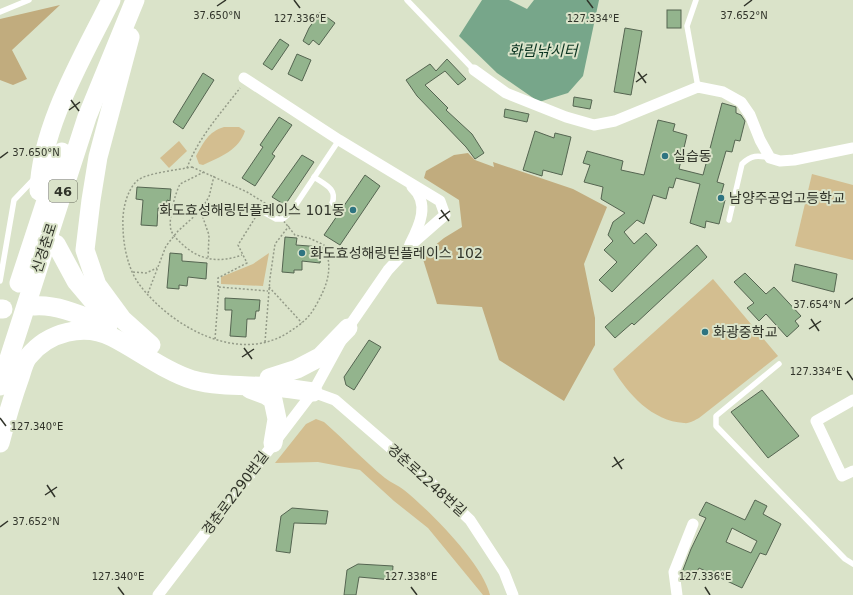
<svg xmlns="http://www.w3.org/2000/svg" width="853" height="595" font-family="'DejaVu Sans','Noto Sans KR',sans-serif">
<style>
.green{fill:#d3be90}
.forest{fill:#c1ac7e}
.water{fill:#77a68a}
.building{fill:#93b48d;stroke:#556551;fill-rule:evenodd}
.lines{fill:none;stroke-linecap:round;stroke-linejoin:round}
.path{stroke:#949b88;stroke-width:1.5;stroke-dasharray:2 2;stroke-linecap:butt}
.lane{stroke:#fff;stroke-width:5.5}
.street{stroke:#fff;stroke-width:11}
.highway{stroke:#fff;stroke-width:19}
.ticks{fill:none;stroke:#31342a;stroke-width:1.5}
.poi-dot{fill:#2e7481;stroke:#dae3c9;stroke-width:1.5}
.labels{text-anchor:middle;stroke-width:4;stroke-linejoin:round;paint-order:stroke}
.shield{fill:#dae3c9;stroke:#64685a;stroke-width:1}
.shield-label{font-size:13px;font-weight:bold;fill:#31342a}
.poi-label{font-size:14px;fill:#31342a;stroke:#dae3c9;text-anchor:start}
.street-label{font-size:14px;fill:#31342a;stroke:#dae3c9}
.water-label{font-size:15px;font-style:italic;fill:#0a3320;stroke:#dae3c9}
.ticks-label{font-size:10px;text-anchor:middle;fill:#31342a;stroke:#dae3c9;stroke-width:4;stroke-linejoin:round;paint-order:stroke}
</style>
<rect width="100%" height="100%" fill="#dae3c9"/>
<!-- green -->
<g class="green">
<path d="M224,127H239L245,131C239,150 220,157 203,165L199,164L196,156C204,142 208,132 224,127Z"/>
<path d="M179,141L187,151L169,168L160,158Z"/>
<path d="M812,174L853,185V260L795,246Z"/>
<path d="M269,253L263,286L221,284V277L253,264Z"/>
<path d="M713,279L778,356L699,418C695,420 689,424 684,423C652,421 628,394 613,369Z"/>
<path d="M316,419L324,422C345,440 364,461 385,478C391,483 398,485 404,490C429,510 483,564 490,595H483L428,528L394,501L360,470L318,462L275,463L306,424Z"/>
</g>
<!-- forest -->
<g class="forest">
<path d="M60,5L12,50L27,79L13,85L0,80V19Z"/>
<path d="M468,153L475,160L494,167L493,162L573,189L607,207L584,264L595,318V345L564,401L499,360L482,307L437,304L422,256L444,238L462,227L459,200L424,178L426,171L454,155Z"/>
</g>
<!-- water -->
<path class="water" d="M482,0H509L527,9L534,0H599L583,76L568,93L539,102L497,73L459,36Z"/>
<!-- building -->
<g class="building">
<rect x="667" y="10" width="14" height="18"/>
<path d="M320,12L335,23L319,45L313,40L309,45L303,41L309,28Z"/>
<path d="M625,28L642,31L631,95L614,92Z"/>
<path d="M280,39L289,45L272,70L263,64Z"/>
<path d="M297,54L311,60L302,81L288,74Z"/>
<path d="M447,59L466,79L458,85L445,71L425,85L448,108L446,110L472,134L484,153L475,159L466,147L417,96L406,80L430,64L436,71Z"/>
<path d="M203,73L214,80L183,129L173,122Z"/>
<path d="M574,97L592,100L590,109L573,106Z"/>
<path d="M722,103L736,107V113L741,115L745,121L740,141L735,140L732,152L726,151L717,182L724,184L720,198L725,200L719,224L706,221L705,228L690,223L700,184L676,178L673,188L669,187L666,199L653,195L644,224L637,220L624,232L634,244L646,233L657,245L612,292L599,280L617,262L604,250L613,241L608,235L613,222L625,213L601,199L603,187L584,182L590,165L583,163L587,151L623,161L621,170L644,175L658,120L675,124L673,131L687,135L679,169L703,175Z"/>
<path d="M505,109L529,114L527,122L504,117Z"/>
<path d="M279,117L292,125L272,154L275,156L255,186L242,178L263,147L260,145Z"/>
<path d="M535,131L554,138L555,133L571,137L562,175L543,170L542,176L523,170Z"/>
<path d="M302,155L314,162L285,205L272,197Z"/>
<path d="M365,175L380,186L340,245L324,235Z"/>
<path d="M137,187L171,189L170,201L167,200V208H158L157,226L141,225L143,200L136,199Z"/>
<path d="M285,237L297,238L296,245L322,247L320,263L302,261V270H294V273L282,272Z"/>
<path d="M697,245L707,257L634,325L632,323L615,338L605,327Z"/>
<path d="M170,253L182,254V261L207,263L206,279L188,277L187,286L179,285V289L167,288Z"/>
<path d="M795,264L837,274L834,292L792,281Z"/>
<path d="M745,273L766,294L774,287L801,316L795,321L799,326L787,337L766,314L759,321L747,308L754,303L734,282Z"/>
<path d="M225,298L260,300L259,311H256L255,319H247L246,337L230,336L232,310H225Z"/>
<path d="M369,340L381,347L354,390L346,385L344,377Z"/>
<path d="M762,390L799,436L768,458L731,412Z"/>
<path d="M755,500L767,506L763,514L781,524L766,555L760,553L742,588L699,568L692,580L681,575L691,549L706,518L699,515L706,502L745,520ZM732,528L757,541L751,553L726,542Z"/>
<path d="M292,508L328,511L326,524L294,523L290,553L276,551L281,516Z"/>
<path d="M358,564L393,566L392,580L359,577L356,595H344L347,570Z"/>
</g>
<g class="lines">
<!-- path -->
<g class="path">
<path d="M192,167L247,192L273,208L295,235L309,238L324,245C334,269 327,286 315,307C309,318 300,325 289,332C239,365 171,327 139,284C128,269 123,245 123,226C122,212 126,191 137,181C145,173 178,170 192,167Z"/>
<path d="M187,168C198,138 221,113 240,88"/>
<path d="M204,172L180,184C175,194 168,219 171,230C173,236 178,240 182,244C200,261 220,263 242,255"/>
<path d="M204,205L202,215L209,235L208,259"/>
<path d="M133,272L146,273L157,268"/>
<path d="M218,287V278L247,263L238,245L255,218"/>
<path d="M269,287L302,323"/>
<path d="M148,293L166,246L178,231L199,212L209,197L214,176"/>
<path d="M215,339L219,287L268,291"/>
<path d="M265,342L270,278L275,244L289,226"/>
</g>
<!-- lane -->
<g class="lane">
<path d="M407,0L474,70"/>
<path d="M696,0L687,26L698,87"/>
<path d="M0,12L29,0"/>
<path d="M314,177C324,184 338,189 332,203"/>
<path d="M260,210L276,219H283L291,212L339,140"/>
<path d="M729,220L742,164C751,155 758,155 770,158"/>
<path d="M0,281L14,200L36,177"/>
<path d="M779,364L716,416V426L845,559L853,564"/>
</g>
<!-- street -->
<g class="street">
<path d="M474,70L506,93L566,117L594,125L615,121L698,87L723,92L741,102L750,115L760,140L770,158L780,161L794,160L853,148"/>
<path d="M410,244C420,225 430,203 412,187"/>
<path d="M313,392L335,400L430,482L470,520L504,572L513,595"/>
<path d="M853,400L816,421L842,476L853,471"/>
<path d="M158,595L313,392L348,328L388,270L413,243L445,215L440,201L339,140L244,78"/>
<path d="M677,595L674,572L693,524"/>
</g>
<!-- highway -->
<g class="highway">
<path d="M130,37L98,157L91,200L85,250L97,285L122,319L151,345"/>
<path d="M39,191C41,126 83,57 111,0"/>
<path d="M56,244L76,281L109,320"/>
<path d="M19,283L62,152"/>
<path d="M34,306C59,304 85,317 108,326"/>
<path d="M0,309H3"/>
<path d="M269,378L297,369L320,357L348,328"/>
<path d="M0,386L87,117L135,0"/>
<path d="M250,389L266,395L273,400L277,419L273,443"/>
<path d="M0,443C6,420 12,399 20,377C22,371 24,362 28,357C48,332 84,323 112,337C138,350 166,372 193,380C219,387 247,385 274,387C287,388 300,390 313,392"/>
</g>
</g>
<!-- ticks -->
<path class="ticks" d="M294,0L300,8M587,0L593,8M217,6L226,0M744,6L752,0M638,72L646,83M636,82L647,74M71,100L79,111M69,110L80,102M0,158L8,152M441,210L449,221M439,219L450,211M845,304L853,298M811,319L819,331M809,329L821,321M244,348L252,359M242,357L254,349M847,371L853,380M0,418L6,426M614,457L622,469M612,467L624,459M47,485L55,497M45,495L57,487M0,527L8,521M118,587L124,595M411,587L417,595M705,587L710,595"/>
<!-- markers -->
<g class="poi-dot">
<circle cx="665" cy="156" r="4"/>
<circle cx="721" cy="198" r="4"/>
<circle cx="353" cy="210" r="4"/>
<circle cx="302" cy="253" r="4"/>
<circle cx="705" cy="332" r="4"/>
</g>
<g class="labels">
<!-- shield labels -->
<rect class="shield" x="49" y="180" width="28" height="22" rx="3"/>
<g class="shield-label">
<text x="63" y="196">46</text>
</g>
<!-- poi labels -->
<g class="poi-label">
<text x="673" y="161">실습동</text>
<text x="729" y="203">남양주공업고등학교</text>
<text x="345" y="215" text-anchor="end">화도효성해링턴플레이스 101동</text>
<text x="310" y="258">화도효성해링턴플레이스 102</text>
<text x="713" y="337">화광중학교</text>
</g>
<!-- street labels -->
<g class="street-label">
<text transform="translate(44 248) rotate(-72)" y="5">신경춘로</text>
<text transform="translate(427 480) rotate(42)" y="5">경춘로2248번길</text>
<text transform="translate(235 493) rotate(-53)" y="5">경춘로2290번길</text>
</g>
<!-- water labels -->
<g class="water-label">
<text x="543" y="56">화림낚시터</text>
</g>
</g>
<g class="ticks-label">
<text x="217" y="19">37.650°N</text>
<text x="744" y="19">37.652°N</text>
<text x="300" y="22">127.336°E</text>
<text x="593" y="22">127.334°E</text>
<text x="36" y="156">37.650°N</text>
<text x="817" y="308">37.654°N</text>
<text x="816" y="375">127.334°E</text>
<text x="37" y="430">127.340°E</text>
<text x="36" y="525">37.652°N</text>
<text x="118" y="580">127.340°E</text>
<text x="411" y="580">127.338°E</text>
<text x="705" y="580">127.336°E</text>
</g>
</svg>
